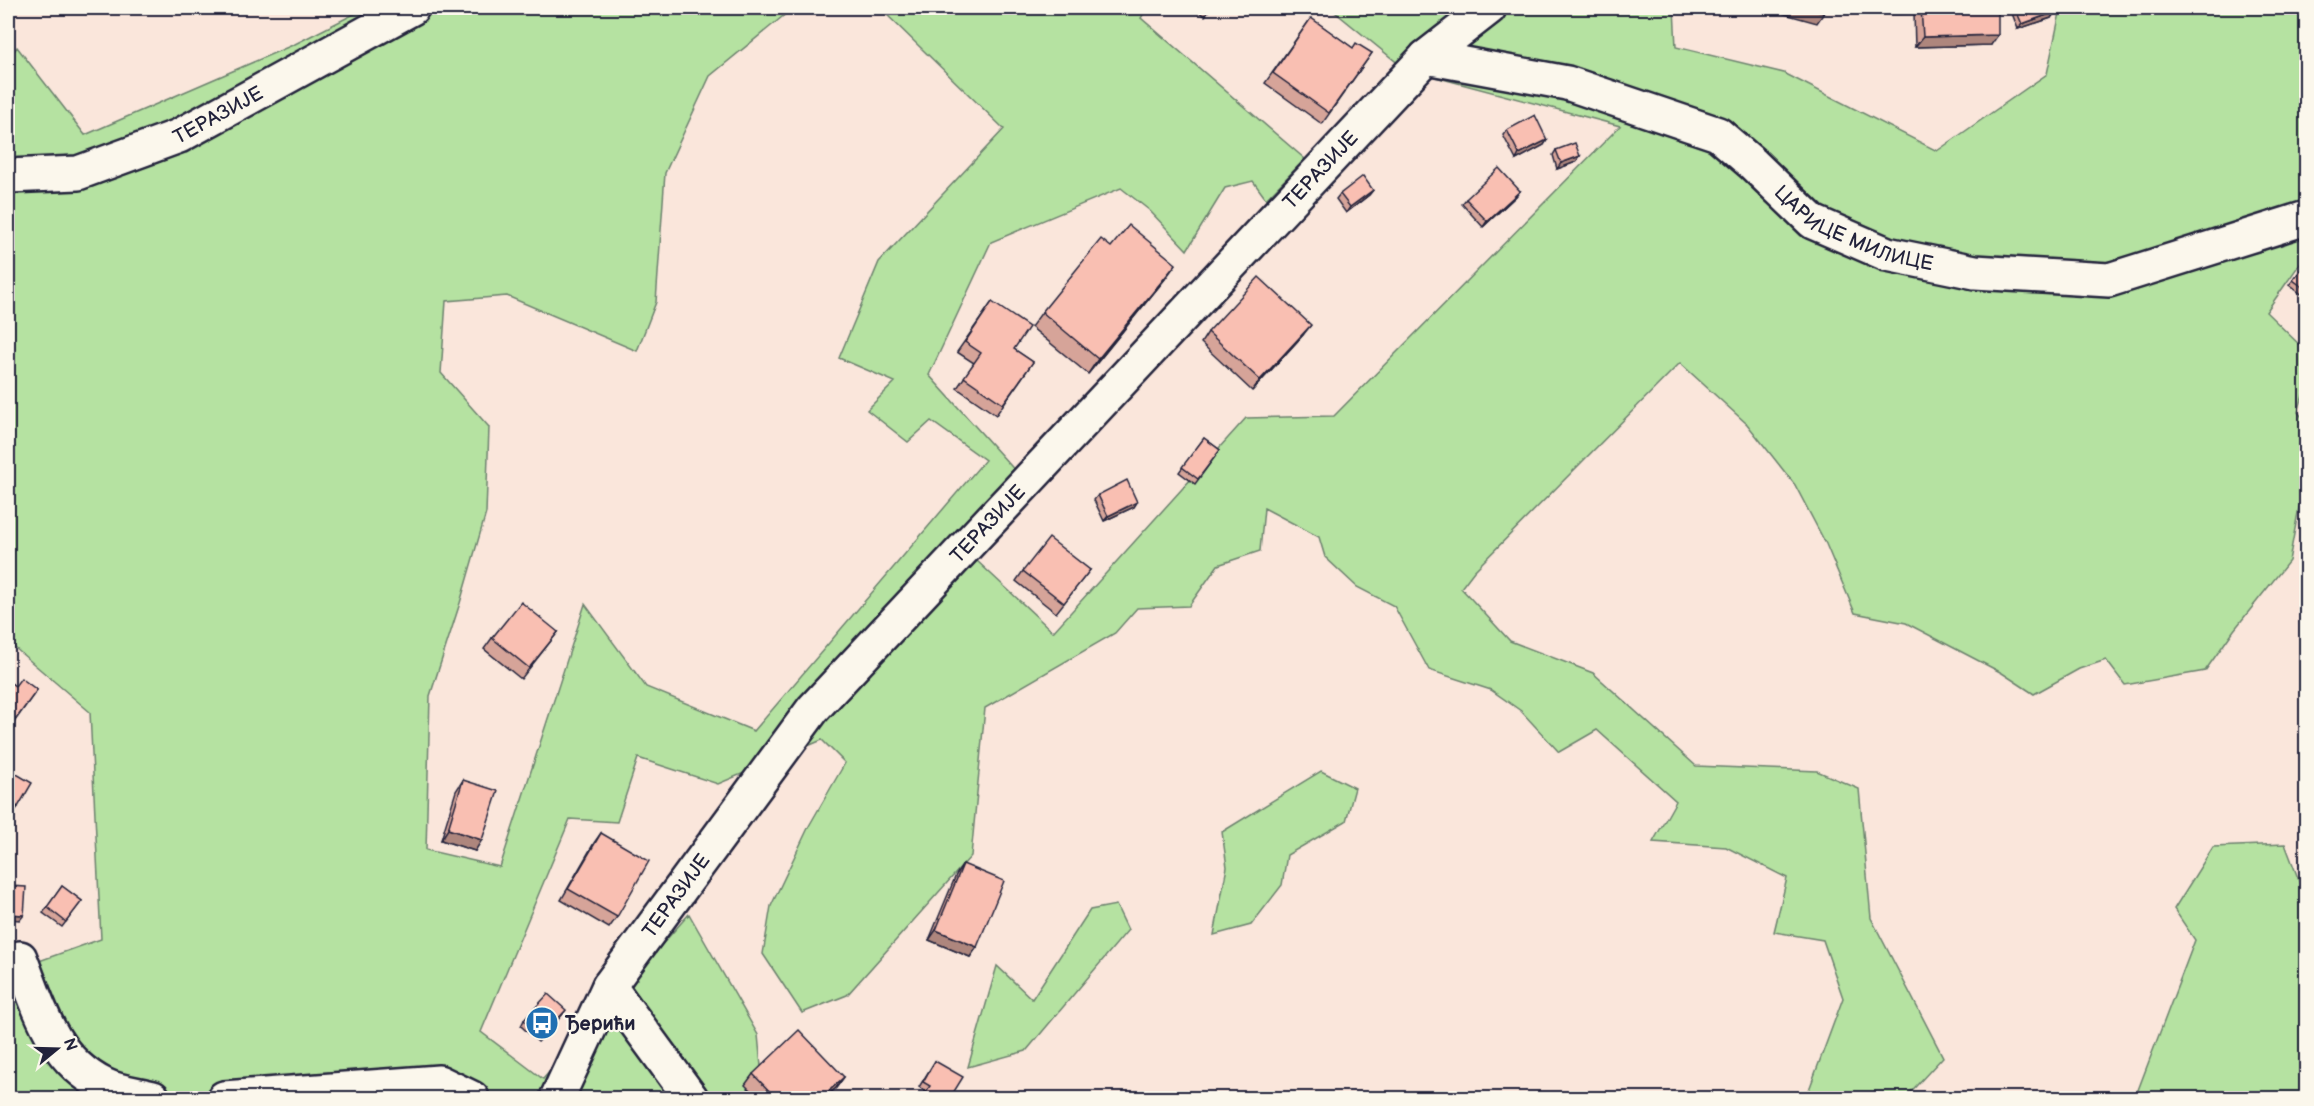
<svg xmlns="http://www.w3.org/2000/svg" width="2314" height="1106" font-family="'Balsamiq Sans',sans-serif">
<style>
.green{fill:#b5e2a1;stroke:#6c826e;stroke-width:1.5}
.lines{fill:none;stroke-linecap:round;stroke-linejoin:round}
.street-casing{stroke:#22223b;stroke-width:38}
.secondary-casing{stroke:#22223b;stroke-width:38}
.street{stroke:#fbf7ec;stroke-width:33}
.secondary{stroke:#fbf7ec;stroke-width:33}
.wall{fill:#d6a499;stroke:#22223b;stroke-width:1.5}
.shaded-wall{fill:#ae867d;stroke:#22223b;stroke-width:1.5}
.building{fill:#f9bfb2;stroke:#22223b;stroke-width:1.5}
.labels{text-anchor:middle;stroke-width:4.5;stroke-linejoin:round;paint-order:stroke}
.street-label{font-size:20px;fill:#22223b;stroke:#fbf7ec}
.poi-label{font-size:20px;font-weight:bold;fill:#22223b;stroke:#fbf7ec;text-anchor:start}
</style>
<rect width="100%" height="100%" fill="#fae6db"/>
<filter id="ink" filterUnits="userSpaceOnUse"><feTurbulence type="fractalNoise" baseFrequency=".0167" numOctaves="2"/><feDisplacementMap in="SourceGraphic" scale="12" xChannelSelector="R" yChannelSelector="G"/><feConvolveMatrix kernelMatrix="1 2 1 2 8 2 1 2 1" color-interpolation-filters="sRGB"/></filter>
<g filter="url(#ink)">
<!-- green -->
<g class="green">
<path d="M366,8H793L710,76L665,173L656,302L637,351L507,296L446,301L441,373L489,427L486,513L460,603L430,696L426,850L500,867L585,604L646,687L754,731L985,460L931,421L908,442L867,410L895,382L839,358L879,262L1004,129L880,8H1147L1141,18L1305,159L1266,199L1253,181L1225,188L1187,250L1149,210L1121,188L991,242L929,375L1037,495L976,560L1053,632L1246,418L1334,416L1620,126L1405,69L1330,8H1674L1676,47L1784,73L1937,151L2047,74L2061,8H2306V255L2266,312L2306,351V386L2298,412L2306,422V500L2299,507L2289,561L2234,630L2205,671L2125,685L2106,660L2079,669L2034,694L2002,673L1906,623L1855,613L1826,544L1795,485L1747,424L1680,363L1474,571L1461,588L1510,641L1593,673L1696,766L1817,771L1859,789L1871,918L1943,1057L1905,1098H1806L1843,998L1823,940L1774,932L1787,878L1726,847L1653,842L1676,801L1597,730L1559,752L1521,711L1491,690L1429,670L1394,606L1357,587L1325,557L1319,537L1264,508L1260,551L1218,565L1189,606L1137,608L1115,633L985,708L971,856L847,995L802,1013L763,954L771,906L809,826L845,763L822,740L718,784L638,758L617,822L570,819L481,1032L543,1079L689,914L758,1035L764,1098H8V972L101,939L90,712L8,642V59L17,47L85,135L295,44Z"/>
<path d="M1321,771L1355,788L1346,821L1287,855L1282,885L1251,925L1214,935L1227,867L1222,832Z"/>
<path d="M2285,844L2306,899V1098H2135L2195,940L2174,909L2213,847Z"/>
<path d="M1116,905L1128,930L1026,1051L968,1067L997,966L1032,999L1090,910Z"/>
</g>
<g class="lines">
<defs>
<g id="street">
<path id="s1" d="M1426,57L1567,83L1718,134L1753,164L1813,222L1887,254L1975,272L2109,280L2306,218"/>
<path id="s2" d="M8,176L78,173L179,136L412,8"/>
<path d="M20,958C39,1007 52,1059 104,1085C118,1092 137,1094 153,1098"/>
<path d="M609,986L691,1098"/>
<path d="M224,1098L439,1082L472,1098"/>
</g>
<g id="secondary">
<path id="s3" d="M557,1098L609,986L813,709L1426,57L1489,8"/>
</g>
</defs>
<!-- street casing -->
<use href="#street" class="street-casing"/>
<!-- secondary casing -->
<use href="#secondary" class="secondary-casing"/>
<!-- street -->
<use href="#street" class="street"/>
<!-- secondary -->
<use href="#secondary" class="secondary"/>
</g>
<!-- wall -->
<g class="wall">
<path d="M1192,8H1210L1205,16Z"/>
<path d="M1891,8H1998L1991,45L1915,47L1914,13L1892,14Z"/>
<path d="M2010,8H2053L2055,12L2051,18L2018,29Z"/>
<path d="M1311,18L1353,48L1372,53L1322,124L1265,83Z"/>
<path d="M1507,130L1547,140L1544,145L1516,160L1503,135Z"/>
<path d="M1556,150L1576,162L1557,169L1553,155Z"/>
<path d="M1373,190L1369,195L1346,213L1336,199L1340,194Z"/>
<path d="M1520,191L1516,196L1483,227L1462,204L1466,199Z"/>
<path d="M1111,247L1165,279L1088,374L1031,327L1042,312Z"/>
<path d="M2307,262V298L2289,285Z"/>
<path d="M992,302L1014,349L1033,362L996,415L957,388L974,363L957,352Z"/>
<path d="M1208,332L1303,335L1252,391L1201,343Z"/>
<path d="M1204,438L1220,450L1195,484L1179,472Z"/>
<path d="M1098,495L1137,502L1134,507L1104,521L1094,500Z"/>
<path d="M1090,570L1056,613L1016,581L1023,571Z"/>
<path d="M558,632L521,679L484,649L492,638Z"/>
<path d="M8,681L15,686L37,690L12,725L8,721Z"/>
<path d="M8,770L18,807L14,812L8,809Z"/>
<path d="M463,780L475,851L441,840L456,791Z"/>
<path d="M601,833L617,917L609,928L561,900L594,843Z"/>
<path d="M963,864L977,947L970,957L929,940L956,875Z"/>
<path d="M62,886L82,901L62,927L43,913Z"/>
<path d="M562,1015L538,1042L521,1026L524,1020Z"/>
<path d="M935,1061L950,1098L926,1092L919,1087Z"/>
<path d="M753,1074L844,1077L836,1088L825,1098H758L745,1085Z"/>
</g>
<!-- shaded-wall -->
<g class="shaded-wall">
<path d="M1763,8H1806L1824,13L1817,23Z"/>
<path d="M1896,8H1918L1914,13L1892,14Z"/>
<path d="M2055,12L2051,18L2018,29L2022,24Z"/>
<path d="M1998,35L1991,45L1915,47L1923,37Z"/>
<path d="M1547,140L1544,145L1516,160L1519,154Z"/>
<path d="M1580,156L1576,162L1557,169L1561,163Z"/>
<path d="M1373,190L1369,195L1346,213L1350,207Z"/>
<path d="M1520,191L1516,196L1483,227L1487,221Z"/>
<path d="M1176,264L1165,279L1088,374L1098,359Z"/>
<path d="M1311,325L1303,335L1252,391L1260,380Z"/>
<path d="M1137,502L1134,507L1104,521L1108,516Z"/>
<path d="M448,829L482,840L475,851L441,840Z"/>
<path d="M8,914L24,915L20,920L8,919Z"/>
<path d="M936,930L977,947L970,957L929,940Z"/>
<path d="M566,1010L562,1015L538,1042L542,1036Z"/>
<path d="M844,1077L836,1088L825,1098H821Z"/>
</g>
<!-- building -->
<g class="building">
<path d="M1806,8H1826L1824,13Z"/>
<path d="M1921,8H1998V35L1923,37Z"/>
<path d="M2015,8H2053L2055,12L2022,24Z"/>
<path d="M1311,18L1353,48L1356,43L1372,53L1329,113L1273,73Z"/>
<path d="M1535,115L1547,140L1519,154L1507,130Z"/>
<path d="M1575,143L1580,156L1561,163L1556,150Z"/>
<path d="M1499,168L1520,191L1487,221L1466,199Z"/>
<path d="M1363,176L1373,190L1350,207L1340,194Z"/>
<path d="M1129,225L1176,264L1098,359L1042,312L1101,239L1111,247Z"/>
<path d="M2307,262V290L2293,280Z"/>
<path d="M1259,277L1311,325L1260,380L1208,332Z"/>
<path d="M992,302L1029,327L1014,349L1033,362L1003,404L964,377L981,353L965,342Z"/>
<path d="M1204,438L1220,450L1198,479L1182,467Z"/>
<path d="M1127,480L1137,502L1108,516L1098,495Z"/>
<path d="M1049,538L1090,570L1064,603L1023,571Z"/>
<path d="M521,602L558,632L529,668L492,638Z"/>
<path d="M21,678L37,690L16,719L8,713V681L15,686Z"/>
<path d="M8,769L32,783L18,807L8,801Z"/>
<path d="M463,780L498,791L482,840L448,829Z"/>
<path d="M601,833L649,861L617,917L568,889Z"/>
<path d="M963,864L1004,881L977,947L936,930Z"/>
<path d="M8,877H10L9,886L26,887L24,915L8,914Z"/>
<path d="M62,886L82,901L66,922L47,907Z"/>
<path d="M548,994L566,1010L542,1036L524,1020Z"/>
<path d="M799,1030L844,1077L821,1098H776L753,1074Z"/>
<path d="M935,1061L963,1077L950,1098H922L930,1086L923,1082Z"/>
</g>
</g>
<!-- icons -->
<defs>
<symbol id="bus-disc" viewBox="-11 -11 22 22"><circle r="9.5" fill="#1f6fb2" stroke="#fbf7ec"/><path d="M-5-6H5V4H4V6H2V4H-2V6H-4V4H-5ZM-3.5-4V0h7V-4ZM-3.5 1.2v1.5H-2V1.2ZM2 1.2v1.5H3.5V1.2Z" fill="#fff"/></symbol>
</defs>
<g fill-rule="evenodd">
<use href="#bus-disc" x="523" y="1004" width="38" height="38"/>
</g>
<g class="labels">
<!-- street labels -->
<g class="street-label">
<text dy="7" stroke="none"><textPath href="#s2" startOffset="222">ТЕРАЗИЈЕ</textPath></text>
<text dy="7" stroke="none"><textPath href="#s3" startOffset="1208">ТЕРАЗИЈЕ</textPath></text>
<text dy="7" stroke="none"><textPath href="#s1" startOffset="472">ЦАРИЦЕ МИЛИЦЕ</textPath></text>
<text dy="7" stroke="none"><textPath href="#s3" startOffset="722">ТЕРАЗИЈЕ</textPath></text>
<text dy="7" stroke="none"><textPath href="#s3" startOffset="236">ТЕРАЗИЈЕ</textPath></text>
</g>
<!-- poi labels -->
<g class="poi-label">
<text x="565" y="1030">Ђерићи</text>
</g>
</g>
<!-- margin -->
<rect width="2314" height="1106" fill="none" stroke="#fbf7ec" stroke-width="30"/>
<rect x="15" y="15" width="2284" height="1076" fill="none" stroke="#22223b" stroke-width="2" filter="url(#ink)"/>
<!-- north arrow -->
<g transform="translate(57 1049) rotate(71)" stroke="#fbf7ec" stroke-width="4.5" paint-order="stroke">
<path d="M0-4.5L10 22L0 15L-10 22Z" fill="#22223b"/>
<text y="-9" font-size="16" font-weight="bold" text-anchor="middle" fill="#22223b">N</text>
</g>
</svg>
